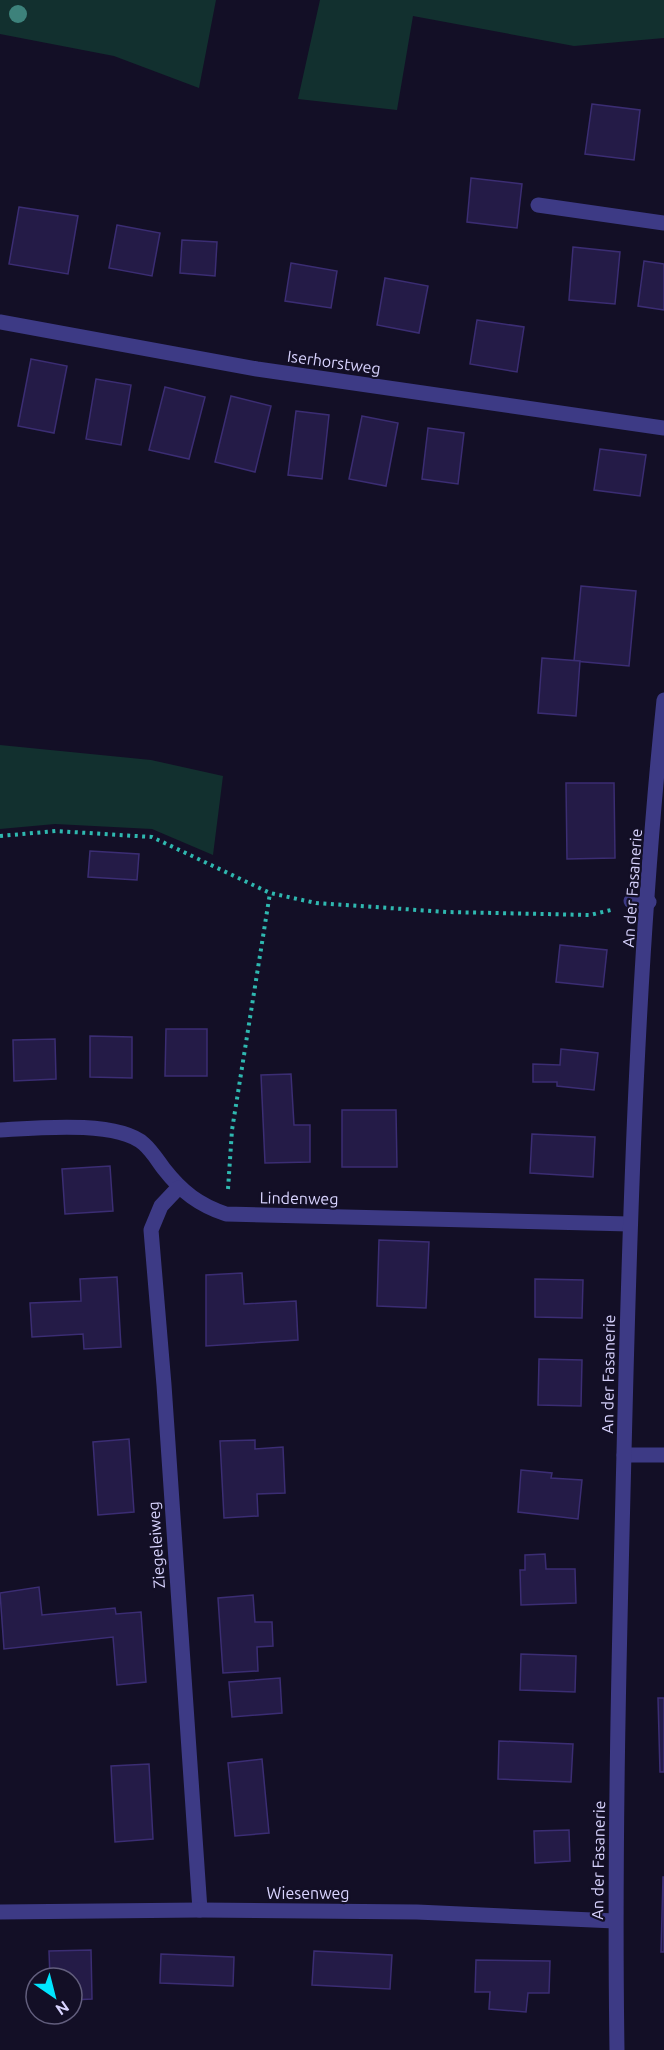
<svg xmlns="http://www.w3.org/2000/svg" width="664" height="2050" font-family="Ubuntu,sans-serif">
<style>
.green{fill:#12302f}
.building{fill:#241b47;stroke:#3b2d73;stroke-width:1.5}
.lines{fill:none;stroke-linecap:round;stroke-linejoin:round}
.path{stroke:#2fb8b0;stroke-width:4;stroke-dasharray:3 4.5;stroke-linecap:butt}
.minor{stroke:#3d3a85;stroke-width:15}
.tree{fill:#3d827b}
.labels{text-anchor:middle;stroke-width:4.5;stroke-linejoin:round;paint-order:stroke}
.street-label{font-size:16px;fill:#d9d4ff;stroke:#130f26}
</style>
<rect width="100%" height="100%" fill="#130f26"/>
<!-- green -->
<g class="green">
<path d="M0,0H216L199,88L114,56L0,34Z"/>
<path d="M320,0H664V38L574,46L413,16L397,110L298,99Z"/>
<path d="M0,745L151,760L223,776L213,855L152,829L55,824L0,829Z"/>
</g>
<!-- building -->
<g class="building">
<path d="M592,104L640,110L634,160L585,154Z"/>
<path d="M471,178L522,184L517,228L467,222Z"/>
<path d="M19,207L78,216L68,274L9,264Z"/>
<path d="M117,225L160,233L152,276L109,268Z"/>
<path d="M182,240L217,242L215,276L180,273Z"/>
<path d="M573,247L620,252L615,304L569,300Z"/>
<path d="M644,261L664,264V310L638,306Z"/>
<path d="M291,263L337,271L331,308L285,301Z"/>
<path d="M385,278L428,286L419,333L377,325Z"/>
<path d="M477,320L524,327L517,372L470,364Z"/>
<path d="M31,359L67,366L54,433L18,426Z"/>
<path d="M96,379L131,385L121,445L86,439Z"/>
<path d="M165,387L205,397L189,459L149,450Z"/>
<path d="M231,396L271,406L255,472L215,462Z"/>
<path d="M296,411L329,415L322,479L288,475Z"/>
<path d="M362,416L398,423L386,486L349,479Z"/>
<path d="M428,428L464,433L458,484L422,479Z"/>
<path d="M600,449L646,455L640,496L594,490Z"/>
<path d="M581,586L636,591L629,666L574,661Z"/>
<path d="M542,658L580,661L576,716L538,713Z"/>
<path d="M566,783H614L615,858L567,859Z"/>
<path d="M90,851L139,854L137,880L88,877Z"/>
<path d="M560,945L607,950L603,987L556,982Z"/>
<path d="M166,1029H207V1076H165Z"/>
<path d="M90,1036L132,1037V1078L90,1077Z"/>
<path d="M55,1039L56,1079L14,1081L13,1040Z"/>
<path d="M561,1049L598,1053L594,1090L557,1086V1082H533V1064L560,1065Z"/>
<path d="M291,1074L294,1125H310V1162L265,1163L261,1075Z"/>
<path d="M342,1110H396L397,1167H342Z"/>
<path d="M532,1134L595,1137L593,1177L530,1173Z"/>
<path d="M110,1166L113,1211L65,1214L62,1169Z"/>
<path d="M379,1240L429,1242L426,1308L377,1306Z"/>
<path d="M242,1273L244,1304L296,1301L298,1340L206,1346V1275Z"/>
<path d="M117,1277L121,1347L84,1349L83,1334L32,1337L30,1303L81,1301L80,1279Z"/>
<path d="M535,1279L583,1280L582,1318L535,1317Z"/>
<path d="M539,1359L582,1360L581,1406L538,1405Z"/>
<path d="M129,1439L134,1512L98,1515L93,1442Z"/>
<path d="M255,1440V1449L283,1447L285,1493L257,1494L258,1516L224,1518L220,1441Z"/>
<path d="M521,1470L552,1473L551,1478L582,1480L578,1519L518,1512Z"/>
<path d="M545,1554L546,1569H575L576,1603L521,1605L520,1570H525V1555Z"/>
<path d="M39,1587L42,1615L115,1608L116,1614L141,1612L146,1682L117,1685L113,1637L4,1649L0,1593Z"/>
<path d="M253,1595L255,1622H272L273,1646L257,1647L258,1671L223,1673L218,1598Z"/>
<path d="M521,1654L576,1656L575,1692L520,1690Z"/>
<path d="M280,1678L282,1713L232,1717L229,1682Z"/>
<path d="M658,1698H664V1772H660Z"/>
<path d="M499,1741L573,1744L571,1782L498,1779Z"/>
<path d="M262,1759L269,1833L235,1836L228,1763Z"/>
<path d="M149,1764L153,1839L115,1842L111,1766Z"/>
<path d="M569,1830L570,1861L535,1863L534,1831Z"/>
<path d="M663,1877H664V1952H661Z"/>
<path d="M91,1950L92,1999L72,2000V1978H50L49,1951Z"/>
<path d="M314,1951L392,1955L390,1989L312,1985Z"/>
<path d="M161,1954L234,1957L233,1986L160,1983Z"/>
<path d="M476,1960L550,1961L549,1993H528L526,2012L489,2009L490,1992H475Z"/>
</g>
<g class="lines">
<!-- path -->
<g class="path">
<path d="M0,836L56,831L152,837L270,893L316,903L447,912L590,915L611,910"/>
<path d="M228,1189L232,1130L270,893"/>
</g>
<!-- minor -->
<g class="minor">
<path d="M538,205L664,223"/>
<path d="M0,322L257,369L664,428"/>
<path d="M631,901L649,902"/>
<path d="M0,1130C36,1128 117,1120 144,1144C152,1151 158,1161 164,1169C182,1192 199,1205 226,1214L630,1224"/>
<path d="M178,1188L161,1206L151,1230L164,1385L200,1910"/>
<path d="M624,1455H664"/>
<path d="M0,1912L200,1910L417,1912L615,1921"/>
<path d="M617,2050C614,1851 619,1652 624,1453C630,1202 638,950 664,700"/>
</g>
</g>
<!-- trees -->
<circle class="tree" cx="18" cy="14" r="9"/>
<g class="labels">
<!-- street labels -->
<g class="street-label">
<text transform="translate(334 362) rotate(8)" y="6">Iserhorstweg</text>
<text transform="translate(632 888) rotate(-86)" y="6">An der Fasanerie</text>
<text transform="translate(299 1198) rotate(1)" y="6">Lindenweg</text>
<text transform="translate(608 1374) rotate(-89)" y="6">An der Fasanerie</text>
<text transform="translate(156 1545) rotate(-94)" y="6">Ziegeleiweg</text>
<text transform="translate(598 1860) rotate(-89)" y="6">An der Fasanerie</text>
<text x="308" y="1899">Wiesenweg</text>
</g>
</g>
<!-- north arrow -->
<g transform="translate(54 1996) rotate(145)"><circle r="28" fill="#130f26" stroke="#625e7d" stroke-width="1.5"/>
<path d="M0-4.5L10 22L0 15L-10 22Z" fill="#00e5ff"/>
<text y="-9" font-size="16" font-weight="bold" text-anchor="middle" fill="#d9d4ff">N</text>
</g>
</svg>
